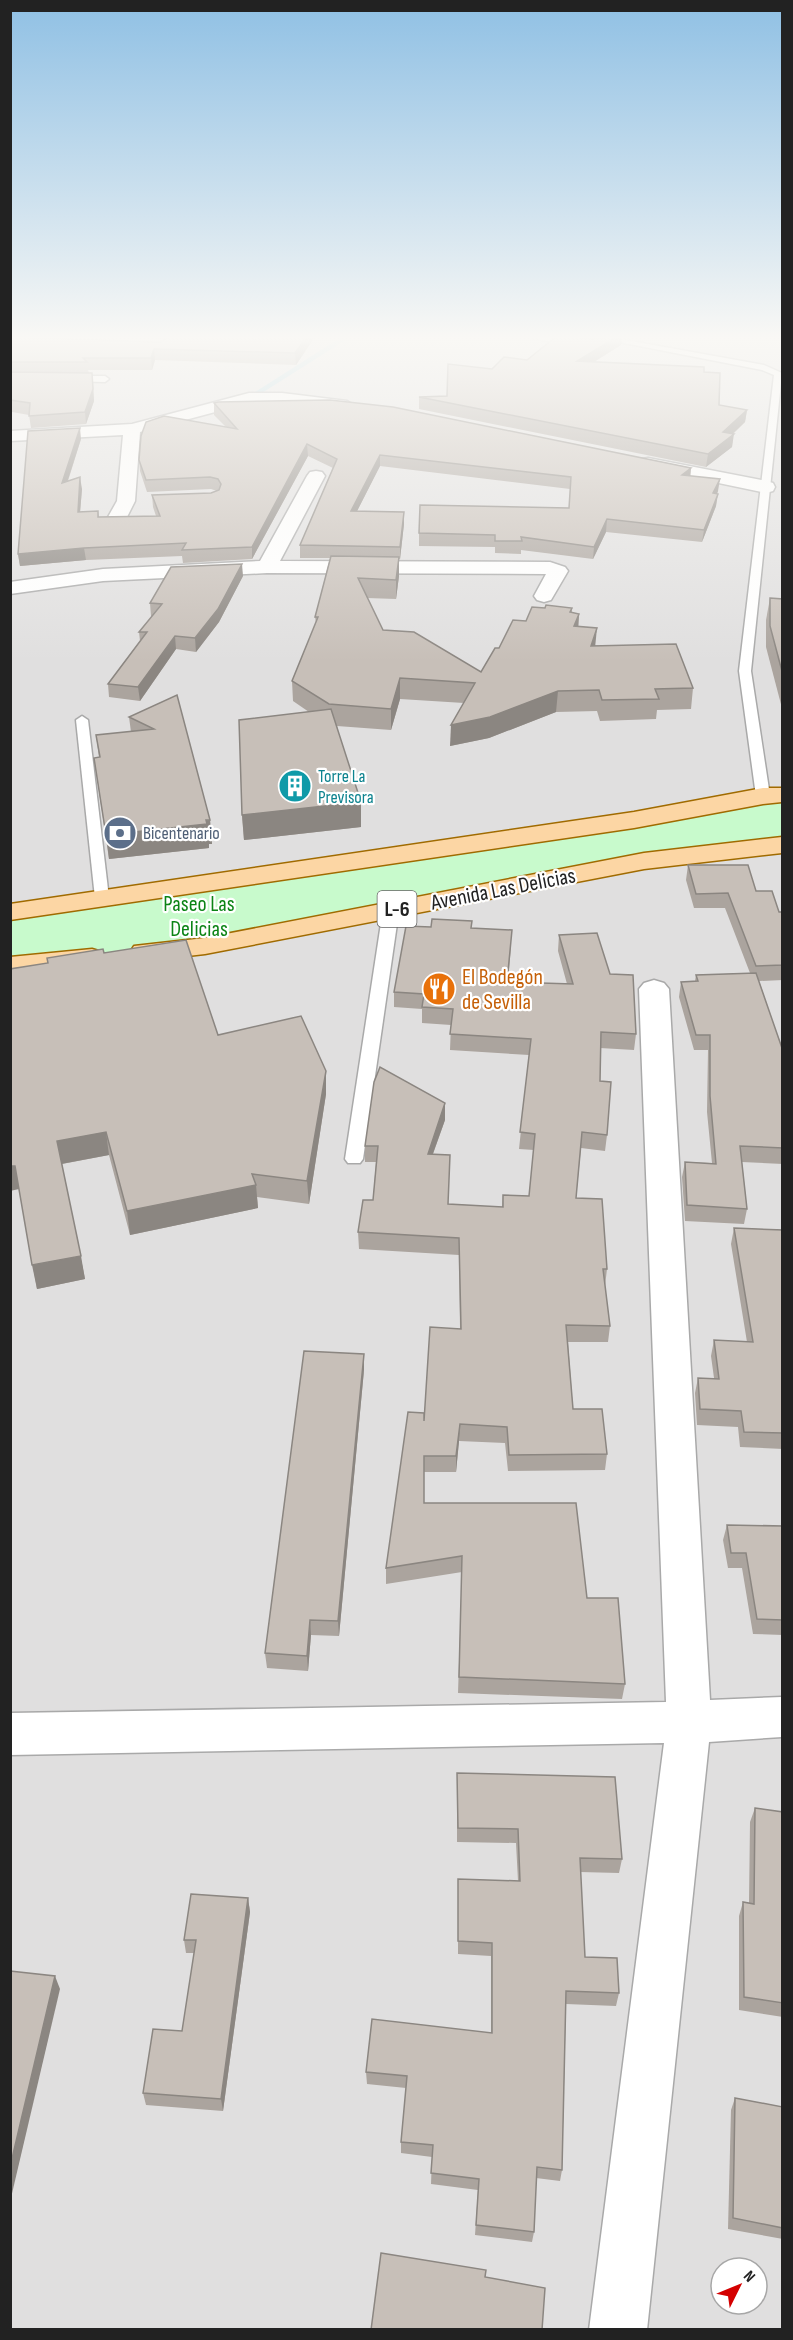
<svg xmlns="http://www.w3.org/2000/svg" width="793" height="2340" font-family="'Sofia Sans Condensed',sans-serif">
<style>
.residential{fill:#e0dfdf;fill-rule:evenodd}
.park{fill:#c8facc}
.lines{fill:none;stroke-linecap:round;stroke-linejoin:round}
.stream{stroke:#aad3df;stroke-width:4.5}
.service-casing{stroke:#a9a9a9;stroke-width:3}
.minor-casing{stroke:#a9a9a9;stroke-width:3}
.primary-casing{stroke:#a06b00;stroke-width:3}
.service{fill:#fff;fill-rule:evenodd}
.minor{fill:#fff;fill-rule:evenodd}
.primary{fill:#fcd6a4;fill-rule:evenodd}
.wall{fill:#aba49e}
.shaded-wall{fill:#8b8681}
.building{fill:#c7bfb8;stroke:#8b8681;stroke-width:1.5}
.labels{text-anchor:middle;stroke-width:4.5;stroke-linejoin:round;paint-order:stroke}
.far-culture-label{font-size:18px;fill:#0d838f;stroke:#fff;text-anchor:start}
.far-service-label{font-size:18px;fill:#4e5e75;stroke:#fff;text-anchor:start}
.shield{fill:#fff;stroke:#646464;stroke-width:1.5}
.shield-label{font-size:21px;font-weight:bold;fill:#222}
.street-label{font-size:22px;fill:#222;stroke:#fff}
.park-label{font-size:22px;fill:#0c8416;stroke:#fff}
.food-label{font-size:22px;fill:#c56008;stroke:#fff;text-anchor:start}
</style>
<rect width="100%" height="100%" fill="#f2efe9"/>
<!-- residential -->
<path class="residential" d="M11,335H782V2329L11,2330ZM721,2268H757V2304H721Z"/>
<!-- park -->
<path class="park" d="M782,795V845L644,861L205,946L11,966L10,912L763,796Z"/>
<g class="lines">
<!-- stream -->
<path class="stream" d="M250,398L349,335"/>
<defs>
<g id="service">
<path d="M520,335H536L578,344L574,347Z"/>
<path d="M583,335H598L764,365L782,373L751,671L770,796L768,799L763,800L756,796L739,671L774,375L762,370Z"/>
<path d="M69,376H105L109,379L105,382L66,381L65,379Z"/>
<path d="M82,716L88,720L109,898L102,902L95,898L76,720Z"/>
<path d="M391,905L399,910L363,1159L360,1163H348L345,1159L383,910Z"/>
</g>
<g id="minor">
<path d="M249,393H282L347,401L355,406L347,411L282,403H249L140,432L135,501L125,521H111L108,517L117,501L123,435L10,441V431L132,424Z"/>
<path d="M648,458L766,481L773,483L775,487L773,491L766,493L642,467L639,463L642,459Z"/>
<path d="M316,471L322,472L325,476L280,561L550,562L565,567L568,571L551,600L544,602L537,600L534,596L546,574L267,573L103,581L10,594V582L103,569L260,561L307,476L310,472Z"/>
<path d="M654,980L664,983L669,989L710,1700L782,1697V1737L709,1742L647,2330H589L664,1743L10,1755V1713L666,1702L639,989L644,983Z"/>
</g>
<g id="primary">
<path d="M763,788H782V802L763,804L634,828L10,920V904L634,812Z"/>
<path d="M782,837V853L644,869L205,954L144,961L134,958L130,952L134,946L205,938L644,853Z"/>
<path d="M92,949L102,952L106,958L102,964L10,975V957Z"/>
</g>
</defs>
<!-- service casing -->
<use href="#service" class="service-casing"/>
<!-- minor casing -->
<use href="#minor" class="minor-casing"/>
<!-- primary casing -->
<use href="#primary" class="primary-casing"/>
<!-- service -->
<use href="#service" class="service"/>
<!-- minor -->
<use href="#minor" class="minor"/>
<!-- primary -->
<use href="#primary" class="primary"/>
</g>
<!-- wall -->
<g class="wall">
<path d="M36,335H316L296,365L155,360L152,370H88L93,384L94,401L86,424L31,428L29,415L12,412L10,417V337L160,342L163,340L161,339Z"/>
<path d="M572,335H637L631,339L622,337L621,345L594,362L704,372L719,405L747,410L745,422L733,434L732,447L706,467L419,409V397L447,396L492,369L527,360L572,337Z"/>
<path d="M214,403L691,468L690,476L718,491L717,494L716,506L702,542L606,532L593,559L521,550V554L495,553V547L419,546V533L569,508L570,489L380,466L357,511L404,524L400,559H399V576L396,599L367,598L383,630L481,672L499,648L526,621L545,608H572V613L579,614L578,626L596,646L693,688L691,709L657,710L656,719L600,721L597,711L556,712L489,738L450,746L464,703L400,699L391,730L337,726L361,827L244,840L242,815L309,712L293,701L292,681L316,623L315,617L330,558H300V545L333,468L308,456L252,559L183,563L182,556L86,560L20,566L18,554L81,439L68,481L82,489L80,512L98,511L99,517L156,516L153,507L152,495L211,493L217,491L211,489L147,492L140,471L139,460L226,427L214,415Z"/>
<path d="M243,576L219,622L196,652L176,649L140,701L109,697L108,684L140,641L139,632L152,616H151L150,603Z"/>
<path d="M770,598L783,599V712L766,647V620Z"/>
<path d="M177,695L210,820L212,844H209V848L109,859L94,758L99,757L96,735L131,732L129,717Z"/>
<path d="M688,865L756,891L779,912H783V980L759,981L783,1051V1164L742,1162L747,1209L744,1224L685,1221L682,1177L685,1162L712,1163L707,1112L708,1050H694L679,997L681,982L695,981L696,975L750,973L725,908H694L686,880Z"/>
<path d="M431,927L472,928L511,946L508,982L567,984L558,951L559,935L610,974L636,1034L634,1050L600,1048V1081L607,1135L605,1151L581,1148L576,1198L607,1269L605,1286L610,1326L608,1342H568L573,1409L607,1454L605,1470L508,1471L505,1443L459,1441L456,1472H424V1503L587,1598L625,1684L622,1699L458,1693L462,1572L386,1584V1568L424,1413L460,1328L459,1255L359,1249L358,1232L373,1200L376,1162H365V1146L445,1120L433,1154L448,1204L502,1207L503,1195L529,1196L534,1150L519,1149L529,1055L450,1050L451,1025L422,1023V1009L394,1007V992Z"/>
<path d="M104,953L218,1035L326,1094L309,1204L257,1197L258,1208L130,1235L109,1155L62,1164L85,1279L37,1289L19,1189L48,963Z"/>
<path d="M734,1228L783,1230V1449L740,1447L738,1427L697,1425L695,1393L698,1378H714L711,1356L714,1340L747,1342L731,1244Z"/>
<path d="M364,1370L339,1636L311,1635L308,1671L267,1668L265,1653Z"/>
<path d="M727,1525L783,1526V1635L753,1634L742,1568H728L723,1540Z"/>
<path d="M457,1773L622,1859L619,1873L580,1872L585,1957L619,1993L616,2006L566,2004L562,2170L560,2181L536,2178L534,2232L532,2242L475,2235L478,2190L431,2184L432,2157L401,2153V2142L406,2088L367,2084L366,2072L491,2033V1956L458,1954V1879L518,1881L516,1843L457,1842Z"/>
<path d="M755,1808L783,1812V2017L739,2010V1916L743,1902L749,1903L750,1822Z"/>
<path d="M248,1898L250,1912L223,2111L146,2105L143,2093L182,2031L194,1953H186L184,1940Z"/>
<path d="M735,2098L783,2107V2239L728,2229L731,2110Z"/>
</g>
<!-- shaded-wall -->
<g class="shaded-wall">
<path d="M308,335H316L296,365L295,353Z"/>
<path d="M620,335H622L621,345L576,373L577,361Z"/>
<path d="M631,335H637L631,339Z"/>
<path d="M154,349L155,360L152,370L151,358Z"/>
<path d="M92,373L94,401L86,424L85,412Z"/>
<path d="M747,410L745,422L728,438L734,434L732,447L706,467L708,454L723,432Z"/>
<path d="M80,428L81,439L63,495L62,483Z"/>
<path d="M307,444L308,456L252,559V547Z"/>
<path d="M380,455V466L351,523V511Z"/>
<path d="M691,468L690,480L682,475Z"/>
<path d="M80,477L82,489L79,524L78,512Z"/>
<path d="M720,479L718,491L712,505L713,493Z"/>
<path d="M718,494L716,506L702,542L704,530Z"/>
<path d="M404,512V524L400,559V547Z"/>
<path d="M607,519L606,532L593,559L594,547Z"/>
<path d="M84,548L86,560L20,566L18,554Z"/>
<path d="M399,557V576L396,599V580Z"/>
<path d="M242,564L243,576L219,622L196,652L195,638Z"/>
<path d="M579,614L578,633L574,626Z"/>
<path d="M597,628L595,648L591,646Z"/>
<path d="M175,636L176,649L140,701L138,687Z"/>
<path d="M400,678V699L391,730V709Z"/>
<path d="M558,691L556,712L489,738L450,746L451,725Z"/>
<path d="M361,802V827L244,840L242,815Z"/>
<path d="M210,820L212,844H209V848L109,859L106,835Z"/>
<path d="M326,1071V1094L309,1204L307,1181Z"/>
<path d="M445,1103V1120L427,1170L428,1154Z"/>
<path d="M106,1132L109,1155L61,1164L57,1141Z"/>
<path d="M10,1166H15L19,1189L10,1191Z"/>
<path d="M256,1185L258,1208L130,1235L127,1211Z"/>
<path d="M81,1256L85,1279L37,1289L32,1265Z"/>
<path d="M364,1354V1370L339,1636L338,1621Z"/>
<path d="M460,1424L459,1441L456,1472V1456Z"/>
<path d="M310,1620L311,1635L308,1671L307,1656Z"/>
<path d="M248,1898L250,1912L223,2111L221,2099Z"/>
<path d="M55,1976L60,1989L10,2202V2167Z"/>
</g>
<!-- building -->
<g class="building">
<path d="M169,335H308L295,353L154,349L151,358H83L87,362H10V337L160,342L170,336Z"/>
<path d="M558,335L592,339L610,337L611,335H620L577,361L704,367V372L720,373L719,405L747,410L723,432L734,434L708,454L419,397L447,396L448,364L492,369L504,357L527,360Z"/>
<path d="M10,372L92,373L93,389L85,412L29,416L30,403L10,400Z"/>
<path d="M330,400L393,407L691,468L682,475L720,479L713,493L718,494L704,530L607,519L594,547L521,537L522,541H495V535L419,533L420,505L569,508L571,477L380,455L351,511L404,512L400,547L300,545L337,459L307,444L252,547L182,550L186,543L84,548L18,554L28,431L80,428L62,483L80,477L78,512L98,511V517L160,516L152,495L211,493L219,490L221,484L218,479L210,477L146,480L139,460L141,436L146,422L164,416L237,429L214,403L218,402Z"/>
<path d="M331,556L399,557L396,580L358,578L383,630L414,632L481,672L495,648H499L513,620L526,621L532,607L545,608L546,605L572,608L570,612L579,614L574,626L597,628L591,646L676,644L693,688L655,689L659,699L602,700L599,690L558,691L490,717L451,725L475,683L400,678L391,709L329,704L292,681L318,617H315Z"/>
<path d="M242,564L218,609L195,638L175,636L138,687L108,684L147,632H139L162,604L150,603L171,567Z"/>
<path d="M770,598L783,599V675L770,626Z"/>
<path d="M177,695L210,820H206L207,824L106,835L94,758L100,757L96,735L154,729L129,717Z"/>
<path d="M331,709L361,802L242,815L239,720Z"/>
<path d="M688,865H748L756,891H772L779,912H783V965L756,966L728,893L696,894Z"/>
<path d="M432,919L472,921L471,928L512,930L507,982L573,984L559,935L597,933L610,974L633,975L636,1034L601,1032L600,1081L611,1082L607,1135L582,1132L576,1198L602,1199L607,1269H603L610,1326L566,1325L573,1409H602L607,1454L509,1455L507,1427L460,1424L456,1456H424V1503H576L587,1598H618L625,1684L459,1677L462,1556L386,1568L408,1412L424,1413V1421L430,1327L461,1329L459,1238L358,1232L363,1200H373L378,1146H365L374,1082L380,1067L445,1103L428,1154L450,1155L448,1204L503,1207V1195L529,1196L535,1134L520,1132L531,1039L450,1034L453,1009L422,1007L424,994L394,992L406,926L431,927Z"/>
<path d="M186,940L218,1035L301,1016L326,1071L307,1181L252,1174L256,1185L127,1211L106,1132L57,1141L81,1256L32,1265L15,1166H10V969L48,963L47,958L103,949L104,953Z"/>
<path d="M756,973L783,1051V1148L740,1146L747,1209L687,1205L685,1162L716,1164L710,1096V1035H696L681,982L698,981L696,975Z"/>
<path d="M734,1228L783,1230V1433L744,1432L741,1411L700,1409L698,1378L719,1379L714,1340L753,1342Z"/>
<path d="M304,1351L364,1354L338,1621L310,1620L307,1656L265,1653Z"/>
<path d="M727,1525L783,1526V1620L757,1619L746,1553H731Z"/>
<path d="M457,1773L615,1777L622,1859L580,1858L585,1957L617,1958L619,1993L566,1991L562,2170L537,2167L534,2232L476,2225L479,2179L431,2173L433,2145L401,2142L407,2076L366,2072L372,2019L492,2033V1943L458,1941V1879L520,1881L518,1829L458,1828Z"/>
<path d="M755,1808L783,1812V2003L744,1997L743,1902L754,1904Z"/>
<path d="M191,1894L248,1898L221,2099L143,2093L153,2029L182,2031L196,1940H184Z"/>
<path d="M10,1971L55,1976L10,2167Z"/>
<path d="M735,2098L783,2107V2228L733,2218Z"/>
<path d="M381,2253L486,2270L485,2277L545,2288L542,2330H371Z"/>
</g>
<!-- sky -->
<linearGradient id="sky" x2="0" y2="1"><stop stop-color="#8fc0e4"/><stop offset="0.51" stop-color="#f9f8f5"/><stop offset="1" stop-color="#f9f8f5" stop-opacity="0"/></linearGradient>
<rect width="793" height="662" fill="url(#sky)"/>
<!-- icons -->
<defs>
<symbol id="building-disc" viewBox="-11 -11 22 22"><circle r="9.5" fill="#0f9aa8" stroke="#fff"/><path d="M-4-6H4V6H1V3H-1V6H-4ZM-2.5-4.3h1.7v1.8h-1.7ZM.8-4.3h1.7v1.8H.8ZM-2.5-1h1.7V.8h-1.7ZM.8-1h1.7V.8H.8Z" fill="#fff"/></symbol>
<symbol id="bank-disc" viewBox="-11 -11 22 22"><circle r="9.5" fill="#5c6f8a" stroke="#fff"/><path d="M-6-4H6V4H-6ZM0-2.3a2.3 2.3 0 1 0 0 4.6a2.3 2.3 0 1 0 0-4.6Z" fill="#fff"/></symbol>
<symbol id="restaurant-disc" viewBox="-11 -11 22 22"><circle r="9.5" fill="#e8710a" stroke="#fff"/><path d="M-5-6h1v4h1v-4h1v4h1v-4h1v5L-1.5 .5V6h-2V.5L-5-1ZM5-6V6H3V1.5H1.5Q1.5-4 5-6Z" fill="#fff"/></symbol>
</defs>
<g fill-rule="evenodd">
<use href="#building-disc" x="276" y="767" width="38" height="38"/>
<use href="#bank-disc" x="101" y="814" width="38" height="38"/>
<use href="#restaurant-disc" x="420" y="970" width="38" height="38"/>
</g>
<g class="labels">
<!-- far-culture labels -->
<g class="far-culture-label">
<text x="318" y="782">Torre La<tspan x="318" dy="21">Previsora</tspan></text>
</g>
<!-- far-service labels -->
<g class="far-service-label">
<text x="143" y="839">Bicentenario</text>
</g>
<!-- shield labels -->
<rect class="shield" x="377.5" y="891" width="39" height="36" rx="4.5"/>
<g class="shield-label">
<text x="397" y="916">L-6</text>
</g>
<!-- street labels -->
<g class="street-label">
<text transform="translate(503 888) rotate(-11)" y="8">Avenida Las Delicias</text>
</g>
<!-- park labels -->
<g class="park-label">
<text x="199" y="911">Paseo Las<tspan x="199" dy="25">Delicias</tspan></text>
</g>
<!-- food labels -->
<g class="food-label">
<text x="462" y="984">El Bodegón<tspan x="462" dy="25">de Sevilla</tspan></text>
</g>
</g>
<!-- border -->
<rect width="793" height="2340" fill="none" stroke="#222222" stroke-width="24"/>
<!-- north arrow -->
<g transform="translate(739 2286) rotate(47)"><circle r="28" fill="#ffffff" stroke="#a7a7a7" stroke-width="1.5"/>
<path d="M0-4.5L10 22L0 15L-10 22Z" fill="#d40000"/>
<text y="-9" font-size="16" font-weight="bold" text-anchor="middle" fill="#222222">N</text>
</g>
</svg>
